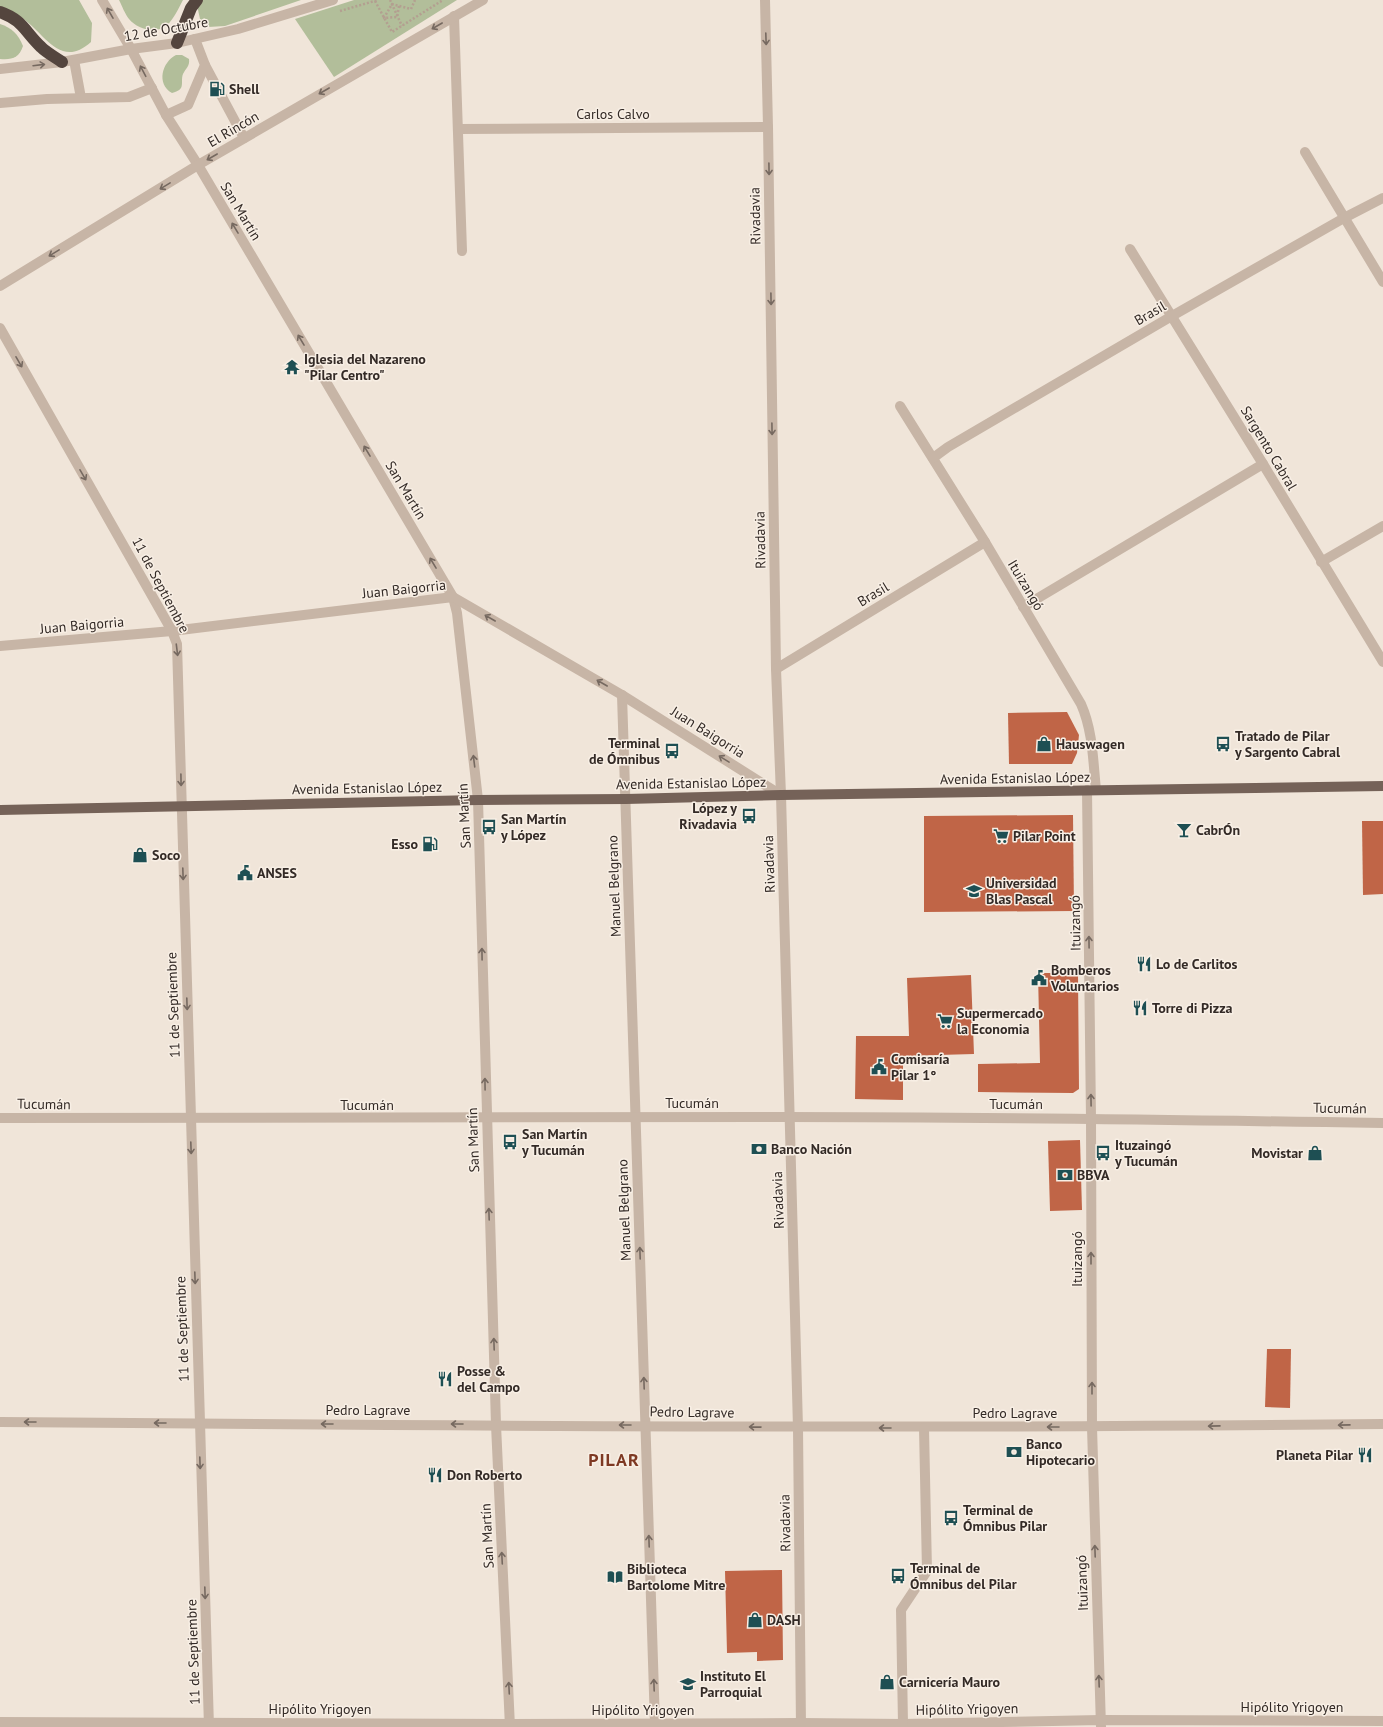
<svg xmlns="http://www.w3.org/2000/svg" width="1383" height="1727" font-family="'PT Sans',sans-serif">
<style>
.green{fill:#b2be9a}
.building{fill:#c06547}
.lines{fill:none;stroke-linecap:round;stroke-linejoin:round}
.path{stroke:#b39f90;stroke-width:2.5;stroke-dasharray:2 2;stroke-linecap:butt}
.minor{stroke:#c7b5a6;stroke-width:10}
.major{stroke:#756258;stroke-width:10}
.highway{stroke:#54453e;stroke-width:12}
.oneway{stroke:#766960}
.labels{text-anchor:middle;stroke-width:3;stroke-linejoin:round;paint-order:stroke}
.street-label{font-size:14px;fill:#332a26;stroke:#f8efe5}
.poi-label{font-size:14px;font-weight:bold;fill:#332a26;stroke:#f8efe5;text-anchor:start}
.district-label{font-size:18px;font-weight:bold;letter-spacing:1px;fill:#7e3923;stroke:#f8efe5}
</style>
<rect width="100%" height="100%" fill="#f0e5d9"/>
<!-- green -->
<g class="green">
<path d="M0,0H79L92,23L91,42C60,70 44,32 22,18C15,13 7,10 0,6Z"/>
<path d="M119,0H183C179,7 176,15 170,22C160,35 139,31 129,19C125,14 122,6 119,0Z"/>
<path d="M201,0H301L225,26L208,27L200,19L197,5Z"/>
<path d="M354,0H457L334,77L295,19Z"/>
<path d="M0,24C12,28 18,34 23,46C19,58 12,60 0,59Z"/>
<path d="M176,55H182L189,59C190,66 186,68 183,74C181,79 183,84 181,88C179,91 175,92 172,93C156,84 162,62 176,55Z"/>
</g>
<!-- building -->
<g class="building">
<path d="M1067,712L1079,735L1077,753L1072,764H1009L1008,713Z"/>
<path d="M1073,815L1074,911L924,912V816Z"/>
<path d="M1362,821H1383V894L1363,895Z"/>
<path d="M1038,973H1078L1079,1089L1073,1093L978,1092V1064L1040,1063Z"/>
<path d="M971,975L974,1054L903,1056V1100L855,1099L856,1036H909L907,978Z"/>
<path d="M1080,1140L1082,1210L1050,1211L1048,1141Z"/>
<path d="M1267,1349H1291L1290,1408L1265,1407Z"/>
<path d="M782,1570L783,1660L757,1661V1652L727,1653L725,1571Z"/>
</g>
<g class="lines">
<!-- path -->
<g class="path">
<path d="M390,0L402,26"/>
<path d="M375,1L392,32L443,0"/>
<path d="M399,6L397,17L384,18L392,4L411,9L415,0"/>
<path d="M340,11L378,0"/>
</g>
<!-- minor -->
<g class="minor">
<path d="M102,0L131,49L166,115L198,165L453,597L457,613L478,800L496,1425L510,1727"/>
<path d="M765,0L768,127L776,669L781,795L798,1428L801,1727"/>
<path d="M454,16L462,251"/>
<path d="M74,60L81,98"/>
<path d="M205,65L244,138"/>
<path d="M0,69L62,62L131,49L177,43L238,29L333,0"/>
<path d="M0,103L47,99L129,97L152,88"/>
<path d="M166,115L188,105L205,65L195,39"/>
<path d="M458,129L768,127"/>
<path d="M1305,152L1383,282"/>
<path d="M1130,249L1263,464L1383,662"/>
<path d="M0,286L198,165L483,0"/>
<path d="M0,328L172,631L177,644L209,1727"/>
<path d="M900,406L985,542L1081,704C1093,731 1093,761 1096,790"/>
<path d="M933,458L948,447L1172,316L1344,218L1383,198"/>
<path d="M1321,562L1383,526"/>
<path d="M1023,607L1263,464"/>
<path d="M0,646L172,631L453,597L622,695L781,795"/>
<path d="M776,669L985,542"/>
<path d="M622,695L655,1724"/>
<path d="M1087,790L1091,1119L1092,1427L1101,1727"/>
<path d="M0,1118C262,1120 524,1117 785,1117C985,1117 1184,1120 1383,1123"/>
<path d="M0,1422C461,1426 922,1429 1383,1424"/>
<path d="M0,1722L510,1724L801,1723L903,1724L1100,1720L1383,1721"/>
<path d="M903,1724L901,1610L927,1571L924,1428"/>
</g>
<!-- major -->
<path class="major" d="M0,810L478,800L626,799L781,795L1383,786"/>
<!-- highway -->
<g class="highway">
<path d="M0,12C23,20 25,32 41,47C47,53 55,57 62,62"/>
<path d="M177,43L191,8L197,0"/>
</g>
</g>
<!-- one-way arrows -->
<defs><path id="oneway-shaft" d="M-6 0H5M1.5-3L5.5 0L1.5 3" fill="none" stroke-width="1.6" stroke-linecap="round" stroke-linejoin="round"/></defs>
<g class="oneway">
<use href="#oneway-shaft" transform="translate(110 13) rotate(-120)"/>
<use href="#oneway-shaft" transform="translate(437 26) rotate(150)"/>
<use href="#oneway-shaft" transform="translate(766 39) rotate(88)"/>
<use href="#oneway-shaft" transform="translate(39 65) rotate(-7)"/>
<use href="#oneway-shaft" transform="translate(143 71) rotate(-118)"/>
<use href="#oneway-shaft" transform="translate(324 91) rotate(150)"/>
<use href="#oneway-shaft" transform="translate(212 157) rotate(150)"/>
<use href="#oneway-shaft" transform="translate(769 169) rotate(89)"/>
<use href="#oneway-shaft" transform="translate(165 186) rotate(149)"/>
<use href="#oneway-shaft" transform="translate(235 228) rotate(-121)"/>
<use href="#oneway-shaft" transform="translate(54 253) rotate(149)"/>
<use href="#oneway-shaft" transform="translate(771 299) rotate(89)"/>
<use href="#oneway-shaft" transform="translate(301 340) rotate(-121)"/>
<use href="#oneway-shaft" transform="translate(19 362) rotate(60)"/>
<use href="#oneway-shaft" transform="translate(772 429) rotate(89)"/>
<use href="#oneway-shaft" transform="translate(367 451) rotate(-121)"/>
<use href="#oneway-shaft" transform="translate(83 475) rotate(60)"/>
<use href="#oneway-shaft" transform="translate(433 563) rotate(-121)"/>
<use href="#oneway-shaft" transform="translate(490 618) rotate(-150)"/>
<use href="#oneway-shaft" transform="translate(177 650) rotate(83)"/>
<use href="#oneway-shaft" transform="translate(602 683) rotate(-150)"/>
<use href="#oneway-shaft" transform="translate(724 759) rotate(-148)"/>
<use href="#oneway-shaft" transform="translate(474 761) rotate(-97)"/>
<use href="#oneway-shaft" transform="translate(181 780) rotate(89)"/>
<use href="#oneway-shaft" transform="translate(183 874) rotate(88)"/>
<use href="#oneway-shaft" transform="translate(1089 942) rotate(-91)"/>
<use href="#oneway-shaft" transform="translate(482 954) rotate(-91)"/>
<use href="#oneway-shaft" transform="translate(187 1004) rotate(88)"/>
<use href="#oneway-shaft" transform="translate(485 1084) rotate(-91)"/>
<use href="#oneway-shaft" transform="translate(1091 1100) rotate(-91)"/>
<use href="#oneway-shaft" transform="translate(191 1148) rotate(88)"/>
<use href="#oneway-shaft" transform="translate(489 1214) rotate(-92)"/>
<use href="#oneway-shaft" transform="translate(640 1253) rotate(-92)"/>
<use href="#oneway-shaft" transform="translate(1091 1258) rotate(-90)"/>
<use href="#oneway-shaft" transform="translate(195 1278) rotate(88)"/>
<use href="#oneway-shaft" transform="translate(494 1344) rotate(-92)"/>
<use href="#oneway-shaft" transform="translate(644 1383) rotate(-92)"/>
<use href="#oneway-shaft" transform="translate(1092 1388) rotate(-90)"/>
<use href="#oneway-shaft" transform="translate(30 1422) rotate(-180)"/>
<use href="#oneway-shaft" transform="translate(160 1423) rotate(-180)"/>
<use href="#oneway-shaft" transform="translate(327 1424) rotate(-180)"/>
<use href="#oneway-shaft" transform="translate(457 1424) rotate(-180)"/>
<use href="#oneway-shaft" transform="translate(625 1425) rotate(-180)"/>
<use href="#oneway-shaft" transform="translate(1344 1425) rotate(179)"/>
<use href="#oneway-shaft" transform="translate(1214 1426) rotate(179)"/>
<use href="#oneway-shaft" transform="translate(755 1427) rotate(-179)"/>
<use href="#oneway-shaft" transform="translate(1053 1427) rotate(180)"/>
<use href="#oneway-shaft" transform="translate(885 1428) rotate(180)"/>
<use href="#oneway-shaft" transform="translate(200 1463) rotate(88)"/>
<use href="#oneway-shaft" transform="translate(649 1541) rotate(-92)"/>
<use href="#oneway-shaft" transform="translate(1095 1551) rotate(-92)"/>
<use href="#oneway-shaft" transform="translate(502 1558) rotate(-93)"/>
<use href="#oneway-shaft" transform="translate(205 1593) rotate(88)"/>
<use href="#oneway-shaft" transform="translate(1099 1681) rotate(-92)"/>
<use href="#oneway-shaft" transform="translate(654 1685) rotate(-92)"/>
<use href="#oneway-shaft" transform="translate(509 1688) rotate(-93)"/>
</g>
<!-- icons -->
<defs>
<symbol id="fuel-bare" viewBox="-9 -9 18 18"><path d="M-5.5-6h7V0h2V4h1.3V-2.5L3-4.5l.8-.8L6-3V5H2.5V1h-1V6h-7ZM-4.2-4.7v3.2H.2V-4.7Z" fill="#1e4f53" stroke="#f8efe5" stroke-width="2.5" paint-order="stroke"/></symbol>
<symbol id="temple-bare" viewBox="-9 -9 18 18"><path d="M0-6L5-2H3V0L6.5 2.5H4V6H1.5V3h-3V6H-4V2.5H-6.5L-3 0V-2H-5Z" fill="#1e4f53" stroke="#f8efe5" stroke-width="2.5" paint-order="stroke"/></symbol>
<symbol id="shop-bare" viewBox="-9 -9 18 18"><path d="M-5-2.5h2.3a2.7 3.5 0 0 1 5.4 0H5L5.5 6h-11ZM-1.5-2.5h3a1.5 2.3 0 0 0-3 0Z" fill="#1e4f53" stroke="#f8efe5" stroke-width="2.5" paint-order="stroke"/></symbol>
<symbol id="bus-bare" viewBox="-9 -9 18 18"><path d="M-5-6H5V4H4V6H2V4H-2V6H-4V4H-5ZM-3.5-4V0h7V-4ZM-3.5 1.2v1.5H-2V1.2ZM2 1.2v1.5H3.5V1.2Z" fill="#1e4f53" stroke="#f8efe5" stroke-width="2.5" paint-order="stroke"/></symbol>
<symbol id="bar-bare" viewBox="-9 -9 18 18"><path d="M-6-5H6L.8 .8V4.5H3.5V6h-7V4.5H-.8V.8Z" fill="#1e4f53" stroke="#f8efe5" stroke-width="2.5" paint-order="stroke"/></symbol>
<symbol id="supermarket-bare" viewBox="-9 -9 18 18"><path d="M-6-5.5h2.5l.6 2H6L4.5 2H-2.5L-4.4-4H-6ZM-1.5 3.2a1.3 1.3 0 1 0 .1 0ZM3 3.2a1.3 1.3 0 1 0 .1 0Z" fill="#1e4f53" stroke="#f8efe5" stroke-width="2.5" paint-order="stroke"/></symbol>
<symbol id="civic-bare" viewBox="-9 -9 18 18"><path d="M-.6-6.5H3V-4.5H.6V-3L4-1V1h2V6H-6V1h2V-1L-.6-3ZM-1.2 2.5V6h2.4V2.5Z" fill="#1e4f53" stroke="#f8efe5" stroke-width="2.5" paint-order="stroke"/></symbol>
<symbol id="university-bare" viewBox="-9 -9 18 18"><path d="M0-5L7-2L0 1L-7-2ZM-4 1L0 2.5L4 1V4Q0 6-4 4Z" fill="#1e4f53" stroke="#f8efe5" stroke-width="2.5" paint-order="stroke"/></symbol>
<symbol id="restaurant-bare" viewBox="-9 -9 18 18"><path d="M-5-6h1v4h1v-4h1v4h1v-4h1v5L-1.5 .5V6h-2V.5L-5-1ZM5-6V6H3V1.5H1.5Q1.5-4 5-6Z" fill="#1e4f53" stroke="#f8efe5" stroke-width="2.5" paint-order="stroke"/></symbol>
<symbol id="bank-bare" viewBox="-9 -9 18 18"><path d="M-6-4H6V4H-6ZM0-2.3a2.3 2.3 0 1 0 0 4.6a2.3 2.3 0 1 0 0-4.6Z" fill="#1e4f53" stroke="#f8efe5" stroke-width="2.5" paint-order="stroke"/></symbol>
<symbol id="library-bare" viewBox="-9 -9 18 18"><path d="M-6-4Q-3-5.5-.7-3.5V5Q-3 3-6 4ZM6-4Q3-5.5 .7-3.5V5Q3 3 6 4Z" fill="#1e4f53" stroke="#f8efe5" stroke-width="2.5" paint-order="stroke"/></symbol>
<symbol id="school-bare" viewBox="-9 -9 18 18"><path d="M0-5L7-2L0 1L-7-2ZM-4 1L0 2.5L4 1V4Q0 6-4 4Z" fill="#1e4f53" stroke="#f8efe5" stroke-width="2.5" paint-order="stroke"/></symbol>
</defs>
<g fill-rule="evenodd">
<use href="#fuel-bare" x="206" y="78" width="22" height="22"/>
<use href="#temple-bare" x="281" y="356" width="22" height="22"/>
<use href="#shop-bare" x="1033" y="733" width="22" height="22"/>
<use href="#bus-bare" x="1212" y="733" width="22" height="22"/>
<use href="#bus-bare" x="661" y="740" width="22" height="22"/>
<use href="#bus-bare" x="738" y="805" width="22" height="22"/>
<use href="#bus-bare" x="478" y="816" width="22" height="22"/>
<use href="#bar-bare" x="1173" y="819" width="22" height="22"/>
<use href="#supermarket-bare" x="990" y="825" width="22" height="22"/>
<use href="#fuel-bare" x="419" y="833" width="22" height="22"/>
<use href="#shop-bare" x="129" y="844" width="22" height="22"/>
<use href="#civic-bare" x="234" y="862" width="22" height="22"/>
<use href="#university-bare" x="963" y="880" width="22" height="22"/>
<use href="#restaurant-bare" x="1133" y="953" width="22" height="22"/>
<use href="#civic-bare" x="1028" y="967" width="22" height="22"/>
<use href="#restaurant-bare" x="1129" y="997" width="22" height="22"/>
<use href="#supermarket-bare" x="934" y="1010" width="22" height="22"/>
<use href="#civic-bare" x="868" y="1056" width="22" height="22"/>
<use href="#bus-bare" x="499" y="1131" width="22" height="22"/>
<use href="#bank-bare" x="748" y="1138" width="22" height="22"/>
<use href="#bus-bare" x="1092" y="1142" width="22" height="22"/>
<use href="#shop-bare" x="1304" y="1142" width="22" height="22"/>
<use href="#bank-bare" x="1054" y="1164" width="22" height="22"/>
<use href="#restaurant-bare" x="434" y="1368" width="22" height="22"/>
<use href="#bank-bare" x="1003" y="1441" width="22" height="22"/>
<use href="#restaurant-bare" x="1354" y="1444" width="22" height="22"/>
<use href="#restaurant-bare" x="424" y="1464" width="22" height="22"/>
<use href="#bus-bare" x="940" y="1507" width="22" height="22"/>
<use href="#bus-bare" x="887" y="1565" width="22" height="22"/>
<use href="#library-bare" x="604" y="1566" width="22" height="22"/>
<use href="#shop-bare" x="744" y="1609" width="22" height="22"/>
<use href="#shop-bare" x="876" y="1671" width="22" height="22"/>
<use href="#school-bare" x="677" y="1673" width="22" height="22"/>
</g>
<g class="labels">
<!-- street labels -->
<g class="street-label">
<text transform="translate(166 29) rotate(-10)" y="5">12 de Octubre</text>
<text x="613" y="119">Carlos Calvo</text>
<text transform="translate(233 129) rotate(-30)" y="5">El Rincón</text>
<text transform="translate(241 211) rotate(59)" y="5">San Martín</text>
<text transform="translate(755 216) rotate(-91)" y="5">Rivadavia</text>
<text transform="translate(1150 313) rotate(-30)" y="5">Brasil</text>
<text transform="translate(1269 448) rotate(59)" y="5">Sargento Cabral</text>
<text transform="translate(406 490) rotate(59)" y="5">San Martín</text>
<text transform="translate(760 540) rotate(-91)" y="5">Rivadavia</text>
<text transform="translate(161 585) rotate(62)" y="5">11 de Septiembre</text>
<text transform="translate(1026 585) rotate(59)" y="5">Ituizangó</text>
<text transform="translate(404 589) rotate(-6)" y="5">Juan Baigorria</text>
<text transform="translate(873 594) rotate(-31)" y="5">Brasil</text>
<text transform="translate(82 625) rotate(-5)" y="5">Juan Baigorria</text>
<text transform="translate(708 732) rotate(32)" y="5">Juan Baigorria</text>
<text transform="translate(1015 778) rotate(-1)" y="5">Avenida Estanislao López</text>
<text transform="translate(691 783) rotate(-1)" y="5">Avenida Estanislao López</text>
<text transform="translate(367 788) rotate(-1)" y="5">Avenida Estanislao López</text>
<text transform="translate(464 816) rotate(-93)" y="5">San Martín</text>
<text transform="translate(769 864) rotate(-92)" y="5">Rivadavia</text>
<text transform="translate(614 886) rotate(-92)" y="5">Manuel Belgrano</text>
<text transform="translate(1075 923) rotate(-91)" y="5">Ituizangó</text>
<text transform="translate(173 1005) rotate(-92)" y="5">11 de Septiembre</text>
<text x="692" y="1108">Tucumán</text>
<text transform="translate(44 1104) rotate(1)" y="5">Tucumán</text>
<text x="1016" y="1109">Tucumán</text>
<text x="367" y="1110">Tucumán</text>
<text transform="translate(1340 1108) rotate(1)" y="5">Tucumán</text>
<text transform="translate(473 1140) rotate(-92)" y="5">San Martín</text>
<text transform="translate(778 1200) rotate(-92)" y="5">Rivadavia</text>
<text transform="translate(624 1210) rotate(-92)" y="5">Manuel Belgrano</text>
<text transform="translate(1077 1259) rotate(-90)" y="5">Ituizangó</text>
<text transform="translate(182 1329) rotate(-92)" y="5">11 de Septiembre</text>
<text x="368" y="1415">Pedro Lagrave</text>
<text transform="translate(692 1412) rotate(1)" y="5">Pedro Lagrave</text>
<text x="1015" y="1418">Pedro Lagrave</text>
<text transform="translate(785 1523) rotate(-91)" y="5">Rivadavia</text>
<text transform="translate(487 1536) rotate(-93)" y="5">San Martín</text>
<text transform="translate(1082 1583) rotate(-92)" y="5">Ituizangó</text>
<text transform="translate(193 1652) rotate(-92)" y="5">11 de Septiembre</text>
<text x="1292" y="1712">Hipólito Yrigoyen</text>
<text x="320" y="1714">Hipólito Yrigoyen</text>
<text transform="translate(967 1709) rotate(-1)" y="5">Hipólito Yrigoyen</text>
<text x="643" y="1715">Hipólito Yrigoyen</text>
</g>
<!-- poi labels -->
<g class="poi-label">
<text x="229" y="94">Shell</text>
<text x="304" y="364">Iglesia del Nazareno<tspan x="304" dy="16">"Pilar Centro"</tspan></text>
<text x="1235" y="741">Tratado de Pilar<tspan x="1235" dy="16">y Sargento Cabral</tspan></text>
<text x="660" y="748" text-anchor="end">Terminal<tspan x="660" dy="16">de Ómnibus</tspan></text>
<text x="1056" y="749">Hauswagen</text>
<text x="737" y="813" text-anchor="end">López y<tspan x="737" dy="16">Rivadavia</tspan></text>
<text x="501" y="824">San Martín<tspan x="501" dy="16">y López</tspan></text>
<text x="1196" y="835">CabrÓn</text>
<text x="1013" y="841">Pilar Point</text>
<text x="418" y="849" text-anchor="end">Esso</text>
<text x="152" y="860">Soco</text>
<text x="257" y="878">ANSES</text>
<text x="986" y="888">Universidad<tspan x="986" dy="16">Blas Pascal</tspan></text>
<text x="1156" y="969">Lo de Carlitos</text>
<text x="1051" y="975">Bomberos<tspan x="1051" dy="16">Voluntarios</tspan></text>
<text x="1152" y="1013">Torre di Pizza</text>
<text x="957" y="1018">Supermercado<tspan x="957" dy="16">la Economia</tspan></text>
<text x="891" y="1064">Comisaría<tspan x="891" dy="16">Pilar 1°</tspan></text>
<text x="522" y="1139">San Martín<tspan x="522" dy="16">y Tucumán</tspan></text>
<text x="1115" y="1150">Ituzaingó<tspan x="1115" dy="16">y Tucumán</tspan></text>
<text x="771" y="1154">Banco Nación</text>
<text x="1303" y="1158" text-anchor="end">Movistar</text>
<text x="1077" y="1180">BBVA</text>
<text x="457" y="1376">Posse &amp;<tspan x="457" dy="16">del Campo</tspan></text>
<text x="1026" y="1449">Banco<tspan x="1026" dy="16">Hipotecario</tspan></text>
<text x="1353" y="1460" text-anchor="end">Planeta Pilar</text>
<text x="447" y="1480">Don Roberto</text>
<text x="963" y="1515">Terminal de<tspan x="963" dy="16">Ómnibus Pilar</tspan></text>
<text x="910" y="1573">Terminal de<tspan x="910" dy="16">Ómnibus del Pilar</tspan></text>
<text x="627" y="1574">Biblioteca<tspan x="627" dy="16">Bartolome Mitre</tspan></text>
<text x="767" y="1625">DASH</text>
<text x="700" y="1681">Instituto El<tspan x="700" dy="16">Parroquial</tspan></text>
<text x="899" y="1687">Carnicería Mauro</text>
</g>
<!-- district labels -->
<g class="district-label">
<text x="614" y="1466">PILAR</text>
</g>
</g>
</svg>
